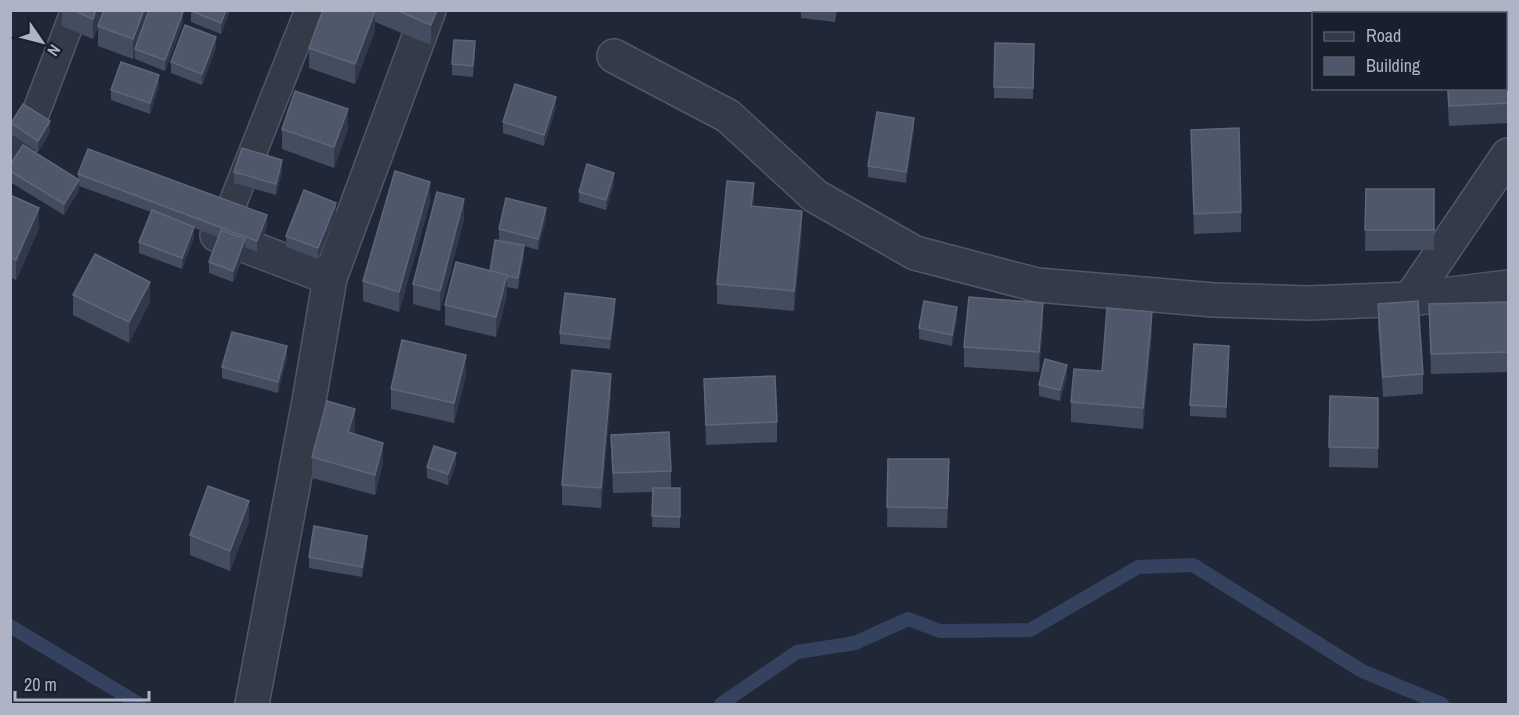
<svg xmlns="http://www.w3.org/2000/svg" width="1519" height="715" font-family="'Archivo Narrow',sans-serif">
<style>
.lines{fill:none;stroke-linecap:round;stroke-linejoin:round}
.stream{stroke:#34415f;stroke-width:14}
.lane-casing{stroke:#515766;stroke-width:30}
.street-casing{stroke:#515766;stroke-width:36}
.lane{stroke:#343a48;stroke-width:27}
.street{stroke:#343a48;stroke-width:33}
.wall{fill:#444d60}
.shaded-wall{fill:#31394b}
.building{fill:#4f586b;stroke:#5e6679;stroke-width:1.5}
</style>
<rect width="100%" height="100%" fill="#202838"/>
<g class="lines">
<!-- stream -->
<g class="stream">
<path d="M10,626L139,704"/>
<path d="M721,704L797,652L855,643L908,619L940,631L1030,630L1138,567L1193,565L1362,671L1442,704"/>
</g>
<defs>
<g id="lane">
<path d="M18,159L75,10"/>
<path d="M220,235L309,10"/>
</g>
<g id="street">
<path d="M614,56L728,116L815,196L915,253L1037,285L1214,300L1309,303L1410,299L1508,287"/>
<path d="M217,235L330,278"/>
<path d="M1410,299L1508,155"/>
<path d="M252,704L309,401L330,278L429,10"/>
</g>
</defs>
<!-- lane casing -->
<use href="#lane" class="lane-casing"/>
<!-- street casing -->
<use href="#street" class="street-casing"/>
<!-- lane -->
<use href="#lane" class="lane"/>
<!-- street -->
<use href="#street" class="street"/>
</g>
<!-- wall -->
<g class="wall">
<path d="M62,10H180L183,22L165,71L135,59V55L133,59L98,46V27L93,39L62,26Z"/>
<path d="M191,10H230L221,34L191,22Z"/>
<path d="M323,10H445L431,45L375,22V31L355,84L309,68V48Z"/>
<path d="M801,10H837L835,22L801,18Z"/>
<path d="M1443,10H1509V54H1506V14H1443Z"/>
<path d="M995,43L1034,44L1033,99L994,98Z"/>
<path d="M216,47L202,85L171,73V62Z"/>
<path d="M475,52L473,77L452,75V64Z"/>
<path d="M1509,57V123L1449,126L1447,88H1506Z"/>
<path d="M159,86L150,114L111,100V90Z"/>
<path d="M556,107L544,146L503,133V122Z"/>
<path d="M11,123L50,132L38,152L11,134Z"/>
<path d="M282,129H348L334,168L282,149Z"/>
<path d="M914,129L906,183L868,177V166Z"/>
<path d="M1191,130L1241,212V232L1194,234Z"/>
<path d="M10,165L78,179V174L267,226L257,252L245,247V250L233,282L209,273V262L218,237L194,228V237L182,269L139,253V242L151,212L79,186V190L64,215L10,182Z"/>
<path d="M282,171L276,195L234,183V172Z"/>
<path d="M614,183L606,210L579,202V192Z"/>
<path d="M1366,189H1434V250L1365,251Z"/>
<path d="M10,195L39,228L16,280L10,277Z"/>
<path d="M430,202L399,312L363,301V281Z"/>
<path d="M754,206L802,231L794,311L717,304V284Z"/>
<path d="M336,214L318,259L286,247V236Z"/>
<path d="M464,219L440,311L413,304V284Z"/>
<path d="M546,219L538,250L524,246V256L518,289L507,287V295L496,337L445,325V305L490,271L508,242L499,240V229Z"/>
<path d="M73,295L150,302L129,343L73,315Z"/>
<path d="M1509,302V372L1431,374L1429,304Z"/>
<path d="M1378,304L1423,374V394L1383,397L1378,324Z"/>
<path d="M615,310L610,349L560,344V333Z"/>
<path d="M957,318L952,346L919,339V328Z"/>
<path d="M1043,323L1039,372L964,367V347Z"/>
<path d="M1152,332L1143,429L1071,422V402L1102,371Z"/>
<path d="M287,357L278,393L222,378V367Z"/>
<path d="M1229,357L1226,418L1190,416V405Z"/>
<path d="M466,375L454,423L391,409V389Z"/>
<path d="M1067,376L1060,401L1039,396V385Z"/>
<path d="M704,379L777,422V442L706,445Z"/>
<path d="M611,394L601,508L562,505V485Z"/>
<path d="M1330,396L1378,398V468L1329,467Z"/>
<path d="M355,429L353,434L383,463L375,495L312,478V457Z"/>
<path d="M611,435L671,471V488H680V528L652,527L653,492L613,493Z"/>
<path d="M888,459L949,479L947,528L887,527Z"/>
<path d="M456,464L448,485L427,478V467Z"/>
<path d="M249,521L230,571L190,555V535Z"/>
<path d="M367,547L362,577L309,568V557Z"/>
</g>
<!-- shaded-wall -->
<g class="shaded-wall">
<path d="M96,10H104L93,39V19Z"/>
<path d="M144,10H151L135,49V55L133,59V39Z"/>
<path d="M226,10H230L221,34V23Z"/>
<path d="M437,10H445L431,45V25Z"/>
<path d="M375,11V31L355,84V64Z"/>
<path d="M183,12V22L165,71V60Z"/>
<path d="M216,37V47L202,85V74Z"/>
<path d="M475,41V52L473,77V66Z"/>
<path d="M159,75V86L150,114V103Z"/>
<path d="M556,97V107L544,146V135Z"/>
<path d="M348,109V129L334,168V147Z"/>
<path d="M914,118V129L906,183V172Z"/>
<path d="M50,121V132L38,152V141Z"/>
<path d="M282,160V171L276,195V184Z"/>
<path d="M614,173V183L606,210V200Z"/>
<path d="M79,180V190L64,215V204Z"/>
<path d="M430,182V202L399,312V292Z"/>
<path d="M754,183V203L751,226V206Z"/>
<path d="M464,199V219L440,311V291Z"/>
<path d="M336,203V214L318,259V248Z"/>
<path d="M39,208V228L16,280V260Z"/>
<path d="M546,208V219L538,250V239Z"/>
<path d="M802,211V231L794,311V291Z"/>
<path d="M267,215V226L257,252V241Z"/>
<path d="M194,227V237L182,269V258Z"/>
<path d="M245,239V250L233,282V271Z"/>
<path d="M524,245V256L518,289V278Z"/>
<path d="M507,275V295L496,337V317Z"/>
<path d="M150,282V302L129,343V322Z"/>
<path d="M615,299V310L610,349V339Z"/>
<path d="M1043,303V323L1039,372V352Z"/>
<path d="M957,307V318L952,346V335Z"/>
<path d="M1152,312V332L1143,429V408Z"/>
<path d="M287,346V357L278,393V382Z"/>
<path d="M1229,346V357L1226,418V407Z"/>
<path d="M466,355V375L454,423V403Z"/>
<path d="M1067,365V376L1060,401V390Z"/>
<path d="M611,374V394L601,508V488Z"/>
<path d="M355,409V429L348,452V432Z"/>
<path d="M383,443V463L375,495V475Z"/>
<path d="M456,453V464L448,485V474Z"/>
<path d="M249,501V521L230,571V551Z"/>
<path d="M367,536V547L362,577V567Z"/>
</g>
<!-- building -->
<g class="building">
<path d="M73,10H96L93,19Z"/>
<path d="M104,10H144L133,39L98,26Z"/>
<path d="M149,10H180L183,12L165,60L135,49Z"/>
<path d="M191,10H226L221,23L191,11Z"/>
<path d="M323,10L375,11L355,64L309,48Z"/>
<path d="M396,10H437L431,25Z"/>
<path d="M1444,10H1509V34H1506V14H1444Z"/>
<path d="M185,25L216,37L202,74L171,62Z"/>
<path d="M454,40L475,41L473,66L452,64Z"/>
<path d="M995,43L1034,44L1033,88L994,87Z"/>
<path d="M1509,57V103L1449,106L1448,88H1506V58Z"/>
<path d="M121,62L159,75L150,103L111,90Z"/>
<path d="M515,84L556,97L544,135L503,122Z"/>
<path d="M295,91L348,109L334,147L282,129Z"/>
<path d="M23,104L50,121L38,141L11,123Z"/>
<path d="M877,112L914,118L906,172L868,166Z"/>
<path d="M1239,128L1241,212L1194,214L1191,130Z"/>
<path d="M23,145L79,180L64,204L10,171V165Z"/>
<path d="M242,148L282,160L276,184L234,172Z"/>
<path d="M88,149L267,215L257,241L78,174Z"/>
<path d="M587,164L614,173L606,200L579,192Z"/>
<path d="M395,171L430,182L399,292L363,281Z"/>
<path d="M727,181L754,183L751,206L802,211L794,291L717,284Z"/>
<path d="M1366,189H1434V230H1365Z"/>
<path d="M304,190L336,203L318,248L286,236Z"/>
<path d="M437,192L464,199L440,291L413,284Z"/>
<path d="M10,195L39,208L16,260L10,257Z"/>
<path d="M506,198L546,208L538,239L499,229Z"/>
<path d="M152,210L194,227L182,258L139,242Z"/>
<path d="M221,230L245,239L233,271L209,262Z"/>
<path d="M495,240L524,245L518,278L507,276V275L490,271Z"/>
<path d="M95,254L150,282L129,322L73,295Z"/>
<path d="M456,262L507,275L496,317L445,305Z"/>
<path d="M565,293L615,299L610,339L560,333Z"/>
<path d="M969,297L1043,303L1039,352L964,347Z"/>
<path d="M924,301L957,307L952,335L919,328Z"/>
<path d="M1418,301L1423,374L1383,377L1378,304Z"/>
<path d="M1509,302V352L1431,354L1429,304Z"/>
<path d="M1107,308L1152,312L1143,408L1071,402L1074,369L1102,371Z"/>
<path d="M232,332L287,346L278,382L222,367Z"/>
<path d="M402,340L466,355L454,403L391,389Z"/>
<path d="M1194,344L1229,346L1226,407L1190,405Z"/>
<path d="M1045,359L1067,365L1060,390L1039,385Z"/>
<path d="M572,370L611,374L601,488L562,485Z"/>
<path d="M775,376L777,422L706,425L704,379Z"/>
<path d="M1330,396L1378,398V448L1329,447Z"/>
<path d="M327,401L355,409L348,432L383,443L375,475L312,457Z"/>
<path d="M669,432L671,471L613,473L611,435Z"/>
<path d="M434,446L456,453L448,474L427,467Z"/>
<path d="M888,459H949L947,508L887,507Z"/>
<path d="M208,486L249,501L230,551L190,535Z"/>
<path d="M653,488H680V517L652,516Z"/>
<path d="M314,526L367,536L362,567L309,557Z"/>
</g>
<!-- border -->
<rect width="1519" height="715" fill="none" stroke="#aeb4c5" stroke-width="24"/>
<!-- legend -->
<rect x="1312" y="12" width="195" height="78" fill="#191f2d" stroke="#555b6a" stroke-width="1.5"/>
<rect x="1324" y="32" width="30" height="9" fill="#343a48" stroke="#555b6a" stroke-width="1.5"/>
<text x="1366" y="42" font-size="18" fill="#aeb4c5">Road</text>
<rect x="1324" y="57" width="30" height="18" fill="#4f586b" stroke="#555b6a" stroke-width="1.5"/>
<text x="1366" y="72" font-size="18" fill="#aeb4c5">Building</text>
<!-- north arrow -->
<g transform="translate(42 42) rotate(125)" stroke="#191f2d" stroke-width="4.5" paint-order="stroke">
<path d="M0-4.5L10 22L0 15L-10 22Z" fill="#aeb4c5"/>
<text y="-9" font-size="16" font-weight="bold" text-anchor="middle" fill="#aeb4c5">N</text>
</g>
<!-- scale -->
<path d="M15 691v9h134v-9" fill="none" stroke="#aeb4c5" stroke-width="3"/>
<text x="24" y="691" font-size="18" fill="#aeb4c5" stroke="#191f2d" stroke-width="4.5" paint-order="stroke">20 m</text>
</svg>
